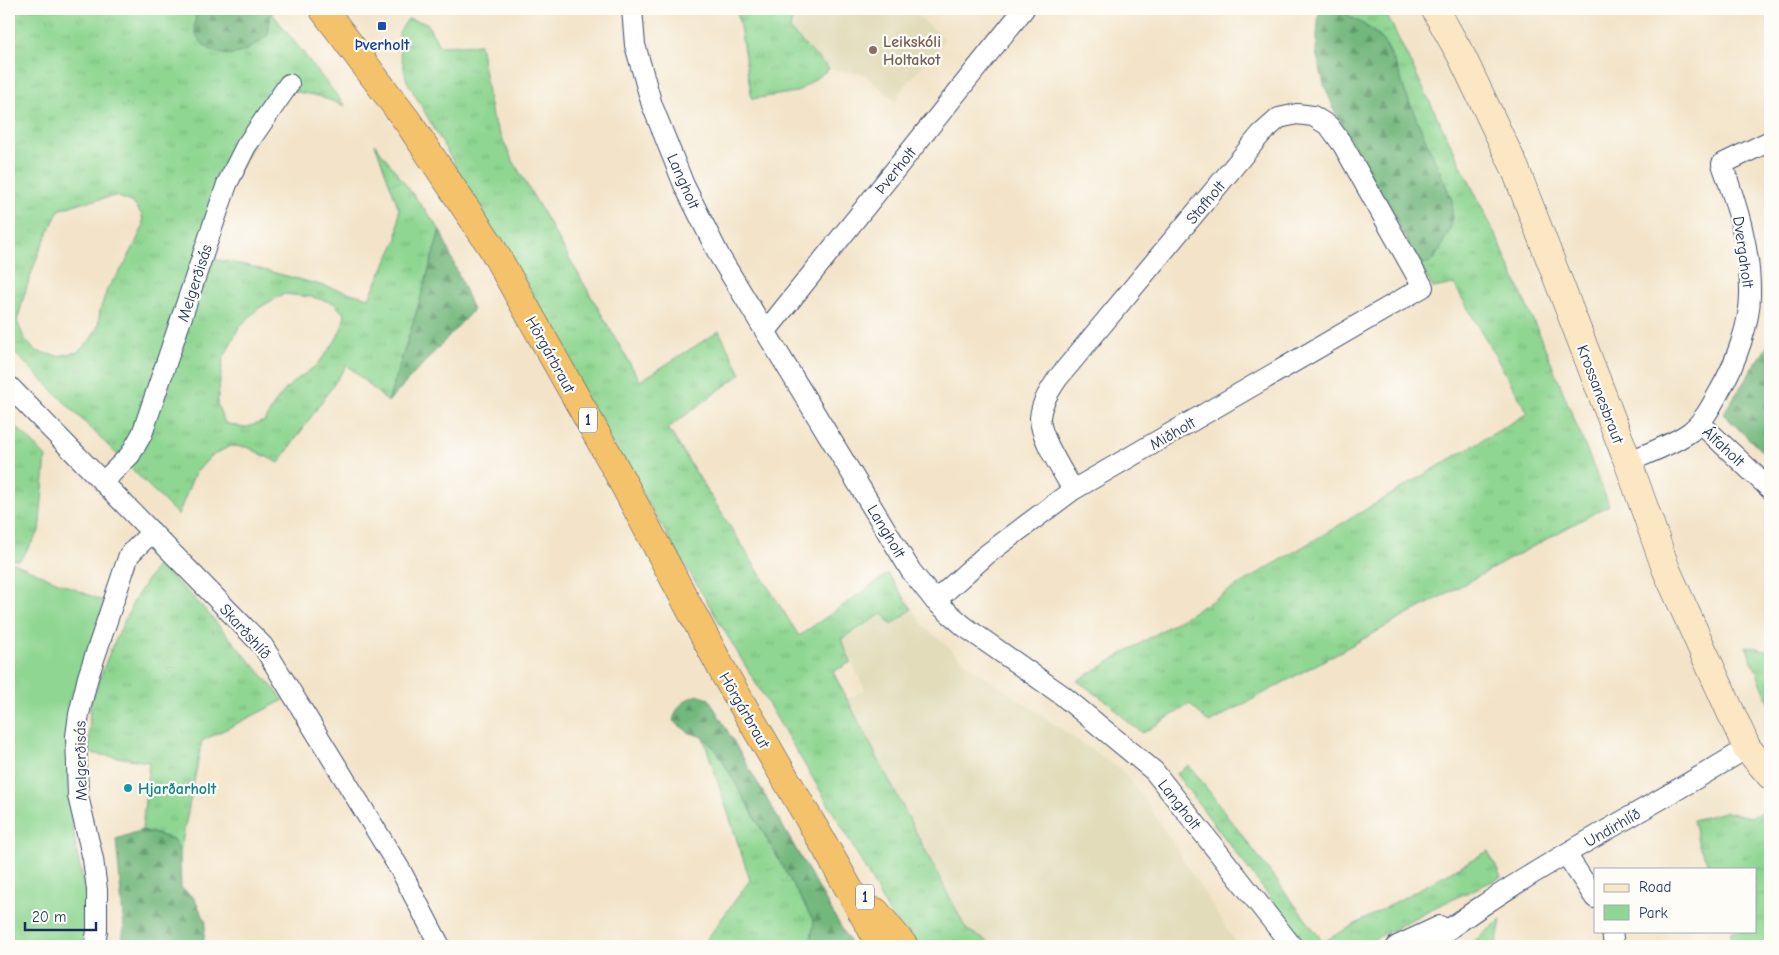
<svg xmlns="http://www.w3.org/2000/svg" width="1779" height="955" font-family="'Comic Neue',sans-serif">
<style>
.built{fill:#e2dcba}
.grass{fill:url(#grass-tufts);stroke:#548278;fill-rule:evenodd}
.forest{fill:url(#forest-firs);stroke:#46736c}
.green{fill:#8ed691;stroke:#548278}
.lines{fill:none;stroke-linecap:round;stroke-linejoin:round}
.street-casing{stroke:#3b4a6e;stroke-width:22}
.secondary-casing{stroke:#3b4a6e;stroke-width:29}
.highway-casing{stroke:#3b4a6e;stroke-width:29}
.street{stroke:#fff;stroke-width:20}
.secondary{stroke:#fbe7c3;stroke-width:28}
.highway{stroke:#f4c26a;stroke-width:28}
.transit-dot{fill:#1a4fb4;stroke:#fdfcf7;stroke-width:2}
.education-dot{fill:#8d6e63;stroke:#fdfcf7;stroke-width:2}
.culture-dot{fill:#0f9aa8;stroke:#fdfcf7;stroke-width:2}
.labels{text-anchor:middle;stroke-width:4.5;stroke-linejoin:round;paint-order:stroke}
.shield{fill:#fdfcf7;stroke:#5f6c8c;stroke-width:1}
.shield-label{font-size:15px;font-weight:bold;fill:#1b2f5e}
.education-label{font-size:16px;font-weight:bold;fill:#785e54;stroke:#fdfcf7;text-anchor:start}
.transit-label{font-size:16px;font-weight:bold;fill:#164399;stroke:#fdfcf7}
.street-label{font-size:16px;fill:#1b2f5e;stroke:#fdfcf7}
.culture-label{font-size:16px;font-weight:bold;fill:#0d838f;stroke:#fdfcf7;text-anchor:start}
</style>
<defs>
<pattern id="grass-tufts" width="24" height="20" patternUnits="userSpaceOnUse" patternTransform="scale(1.25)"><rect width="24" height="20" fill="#8ed691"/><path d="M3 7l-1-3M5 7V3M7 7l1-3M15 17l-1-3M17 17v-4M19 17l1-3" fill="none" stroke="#7ab87f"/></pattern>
<pattern id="forest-firs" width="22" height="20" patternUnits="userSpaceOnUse" patternTransform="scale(1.25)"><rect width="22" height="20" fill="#72b77b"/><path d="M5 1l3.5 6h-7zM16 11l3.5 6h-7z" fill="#5d9568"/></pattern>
</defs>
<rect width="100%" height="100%" fill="#fdfcf7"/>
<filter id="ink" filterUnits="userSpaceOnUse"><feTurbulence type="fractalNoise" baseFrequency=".02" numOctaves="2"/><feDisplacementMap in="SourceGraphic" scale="10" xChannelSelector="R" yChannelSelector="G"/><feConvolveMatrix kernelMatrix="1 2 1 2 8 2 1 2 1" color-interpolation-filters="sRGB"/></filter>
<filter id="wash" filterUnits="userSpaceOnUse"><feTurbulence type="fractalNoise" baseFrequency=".0096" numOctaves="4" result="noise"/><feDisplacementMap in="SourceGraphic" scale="20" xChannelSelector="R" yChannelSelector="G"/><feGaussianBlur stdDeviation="1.12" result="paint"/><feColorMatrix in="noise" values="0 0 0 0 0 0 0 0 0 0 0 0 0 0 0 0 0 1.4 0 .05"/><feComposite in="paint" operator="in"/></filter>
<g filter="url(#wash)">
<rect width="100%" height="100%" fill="#f3e4c9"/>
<!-- built -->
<g class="built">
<path d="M793,9H910L945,39L900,92L896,101L864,74L829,69L790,30Z"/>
<path d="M912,609L923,625L973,669L1120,769L1143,797L1238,946H995L966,929L846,700L865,690L841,639L884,613L892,624Z"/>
</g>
<!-- grass -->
<g class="grass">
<path d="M9,9H197L195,29L268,35L271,12L345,106L318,96L293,91L277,94L197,256L249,266L369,298L397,239L399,209L375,144L440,230L418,307L388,402L347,365L279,463L247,447L230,446L210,457L194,475L178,515L9,347ZM116,196L133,203L142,215L143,227L125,264L107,289L100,311L98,326L90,340L78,352L57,356L35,351L24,338L17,321L27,286L39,252L59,210L80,203ZM283,294L312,297L334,303L345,315C342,335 328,353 314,367C306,374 296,379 289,386C279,396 272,407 265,421L244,428L225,423L217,404L223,359L239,327L259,308Z"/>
<path d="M737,9H793L790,30L829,69L797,92L752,99Z"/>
<path d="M1337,9H1384L1497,238L1546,350L1609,505L1209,723L1190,704L1143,733L1129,723L1109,703L1077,681L1528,413L1454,284L1433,288L1419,263L1452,200L1405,92C1400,76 1394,56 1384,42C1375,28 1351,18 1337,9Z"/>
<path d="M408,19L427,23L439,46L480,44L492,117L512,159L640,381L719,331L741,374L668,428L799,636L888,574L912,609L892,625L883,613L841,639L851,662L833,672L966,929L995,946H961L957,940L946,946H922L909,937L888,911L845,832L576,383L519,277L407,81L399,47V32Z"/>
<path d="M9,419L46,457L39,532L20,560H9Z"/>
<path d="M158,564L200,604L284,700L202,741L180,852L173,839L142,830L149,762L89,753L90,704L111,649L136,597Z"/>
<path d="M1746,646L1770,651V705Z"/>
<path d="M703,737L717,751L815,922L811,938L805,946H702L750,880Z"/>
<path d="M1189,765L1323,942L1488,851L1501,877L1429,910L1362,946H1307L1176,774Z"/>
<path d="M1770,809V946H1731V931H1755V869H1711L1699,846L1693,820L1725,812L1751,817Z"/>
<path d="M1501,920L1496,946H1468Z"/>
</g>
<!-- forest -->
<g class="forest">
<path d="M197,9H267L271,12L268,35C250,50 231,63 208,48C201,43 196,37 195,29C194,23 196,15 197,9Z"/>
<path d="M1319,9H1337L1363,24L1384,41L1400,75L1405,92L1452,200V224L1439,252L1429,264L1419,263L1335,112L1324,84L1316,52Z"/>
<path d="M440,230L473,310L388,402L418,307Z"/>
<path d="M1770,342V459L1723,414Z"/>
<path d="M697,695L709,699L852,946H805L811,938L814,922L717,751L703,737L690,733L673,721C676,707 684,699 697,695Z"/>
<path d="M142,830L173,839L180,852L181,888L194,898L206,922L203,946H121L124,928L116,839Z"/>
</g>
<!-- green -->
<path class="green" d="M9,561L105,602L68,723V799L77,854L88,902L86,946H9Z"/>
</g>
<g filter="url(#ink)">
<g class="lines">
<defs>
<g id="street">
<path d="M632,9L635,45L652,105L684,185L720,257L911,571L935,601L965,627L1062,695L1154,771L1292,946"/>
<path d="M766,331L1024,9"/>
<path d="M9,386L263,646L401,871L440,946"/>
<path d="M1700,423L1770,489"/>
<path d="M1628,462C1648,453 1672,445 1690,432C1703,422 1711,407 1719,392C1735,365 1751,322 1750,291C1750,247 1737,205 1722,164L1770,141"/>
<path d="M103,482L130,455L142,434L227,184L246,146L289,84"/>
<path d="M935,601L986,555L1073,490L1423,287L1343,145L1329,126L1313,116L1297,114L1279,118L1261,134L1058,378C1050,390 1041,403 1040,418C1040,437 1063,472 1073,490"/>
<path d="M1566,854L1595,898"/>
<path d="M1612,931L1614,946"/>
<path d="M95,946L97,930V890L93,859L78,796L76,736L79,714L88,677L129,555L152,532"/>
<path d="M1397,946L1440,926"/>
<path d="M1426,946C1444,933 1461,920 1479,908C1565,850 1659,803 1747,748"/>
</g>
<path id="secondary" d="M1435,9L1462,57L1515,168L1628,462L1666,569L1747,748L1770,775"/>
<g id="highway">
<path d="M323,9L408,122L491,246L611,460L725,675L826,848L881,946"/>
<path d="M876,912L904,946"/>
</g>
</defs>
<!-- street casing -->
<use href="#street" class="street-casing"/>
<!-- secondary casing -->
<use href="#secondary" class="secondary-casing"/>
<!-- highway casing -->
<use href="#highway" class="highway-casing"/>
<!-- street -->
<use href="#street" class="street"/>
<!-- secondary -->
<use href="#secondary" class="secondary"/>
<!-- highway -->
<use href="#highway" class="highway"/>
</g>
</g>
<!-- markers -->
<rect class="transit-dot" x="377" y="21" width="10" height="10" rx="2.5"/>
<circle class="education-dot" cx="873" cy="50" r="5"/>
<circle class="culture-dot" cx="128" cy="788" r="5"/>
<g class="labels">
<!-- shield labels -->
<g class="shield">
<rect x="579" y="407.5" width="18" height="25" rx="4"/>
<rect x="856" y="884.5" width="18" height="25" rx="4"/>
</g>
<g class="shield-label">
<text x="588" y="425">1</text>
<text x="865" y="902">1</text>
</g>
<!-- education labels -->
<g class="education-label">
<text x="883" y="47">Leikskóli<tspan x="883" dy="18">Holtakot</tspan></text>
</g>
<!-- transit labels -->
<g class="transit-label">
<text x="382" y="50">Þverholt</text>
</g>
<!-- street labels -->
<g class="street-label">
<text transform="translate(895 170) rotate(-51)" y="6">Þverholt</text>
<text transform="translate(684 181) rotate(66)" y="6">Langholt</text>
<text transform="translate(1205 202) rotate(-50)" y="6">Stafholt</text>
<text transform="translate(1744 252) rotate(82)" y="6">Dvergaholt</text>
<text transform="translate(194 283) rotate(-72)" y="6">Melgerðisás</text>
<text transform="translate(551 354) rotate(61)" y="6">Hörgárbraut</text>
<text transform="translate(1601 394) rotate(69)" y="6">Krossanesbraut</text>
<text transform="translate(1172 433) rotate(-30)" y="6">Miðholt</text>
<text transform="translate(1724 446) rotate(43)" y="6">Álfaholt</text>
<text transform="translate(887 531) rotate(59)" y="6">Langholt</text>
<text transform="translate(246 631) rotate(48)" y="6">Skarðshlíð</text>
<text transform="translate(745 710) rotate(60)" y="6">Hörgárbraut</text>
<text transform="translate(80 761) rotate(-91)" y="6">Melgerðisás</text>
<text transform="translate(1180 804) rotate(52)" y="6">Langholt</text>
<text transform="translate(1612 827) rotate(-30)" y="6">Undirhlíð</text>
</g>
<!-- culture labels -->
<g class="culture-label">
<text x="138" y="794">Hjarðarholt</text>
</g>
</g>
<!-- margin -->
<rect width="1779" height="955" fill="none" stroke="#fdfcf7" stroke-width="30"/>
<!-- legend -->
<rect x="1594" y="868" width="162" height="65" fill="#fdfcf7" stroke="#a3aaba"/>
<rect x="1604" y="884" width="25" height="8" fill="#fbe7c3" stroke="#a3aaba"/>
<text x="1639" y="892" font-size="15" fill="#1b2f5e">Road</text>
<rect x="1604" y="905" width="25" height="15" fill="#8ed691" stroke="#a3aaba"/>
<text x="1639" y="918" font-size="15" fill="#1b2f5e">Park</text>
<!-- scale -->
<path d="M25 922v8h71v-8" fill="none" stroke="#1b2f5e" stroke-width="2.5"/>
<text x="32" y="922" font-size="15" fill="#1b2f5e" stroke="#fdfcf7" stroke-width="4" paint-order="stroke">20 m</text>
</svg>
